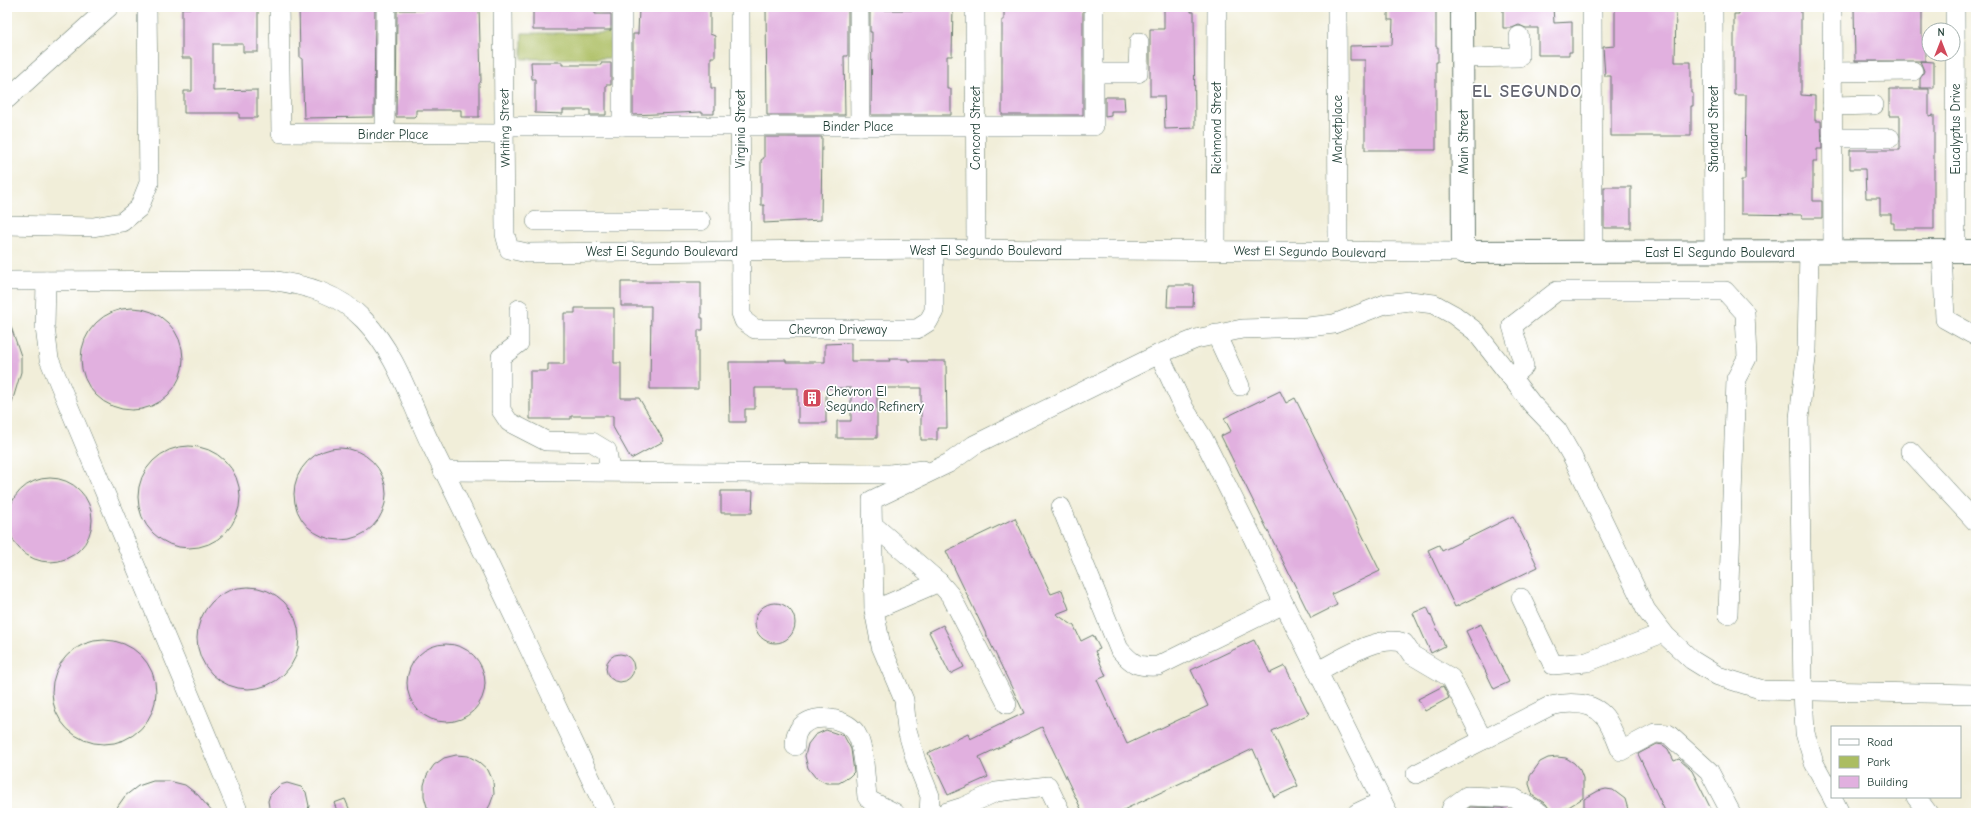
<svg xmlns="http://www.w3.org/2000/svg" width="1983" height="820" font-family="'Comic Neue',sans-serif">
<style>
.green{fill:#abbd61;stroke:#657d4a}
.building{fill:#e1b0df}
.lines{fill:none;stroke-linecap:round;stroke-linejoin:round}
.minor-casing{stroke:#687b6e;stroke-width:20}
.major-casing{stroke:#687b6e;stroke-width:24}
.minor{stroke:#fff;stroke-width:19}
.major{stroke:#fff;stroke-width:22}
.labels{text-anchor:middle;stroke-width:3.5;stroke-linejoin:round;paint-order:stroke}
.street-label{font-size:13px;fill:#1f3d34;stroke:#fff}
.poi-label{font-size:13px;fill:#1f3d34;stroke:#fff;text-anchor:start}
.district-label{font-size:17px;font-weight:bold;letter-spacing:1px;fill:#636570;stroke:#fff}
</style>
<rect width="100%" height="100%" fill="#fff"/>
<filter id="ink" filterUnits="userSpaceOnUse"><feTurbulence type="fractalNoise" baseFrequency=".025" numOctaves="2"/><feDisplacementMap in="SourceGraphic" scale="8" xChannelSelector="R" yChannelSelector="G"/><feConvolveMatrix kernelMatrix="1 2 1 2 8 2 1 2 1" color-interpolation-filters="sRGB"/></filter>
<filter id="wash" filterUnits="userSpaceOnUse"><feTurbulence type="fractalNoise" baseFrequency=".012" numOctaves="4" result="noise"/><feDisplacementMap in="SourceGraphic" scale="16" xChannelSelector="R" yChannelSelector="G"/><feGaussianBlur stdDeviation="0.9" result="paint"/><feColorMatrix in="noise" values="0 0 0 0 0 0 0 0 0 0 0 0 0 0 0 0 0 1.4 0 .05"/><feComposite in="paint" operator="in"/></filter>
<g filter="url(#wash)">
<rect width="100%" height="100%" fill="#f1eed9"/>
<!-- green -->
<path class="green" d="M522,33H610V58L522,59Z"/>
<g id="blocks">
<!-- building -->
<g class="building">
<path d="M299,7H375L374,117L304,118L302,58H300Z"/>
<path d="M443,7H479L481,81L479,84V117H461V110H416V115L414,117H396L397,10H424V8Z"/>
<path d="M677,7L710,8V34L715,36V57H711V88H715V110H714V114H702V112L633,115V34H638L639,8Z"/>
<path d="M766,7H848V56H844L845,115H767Z"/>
<path d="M870,7H883V10H921V7H953L952,56H947V89H951V115H871L872,32H870Z"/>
<path d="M1020,7L1083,8V115H1002V20H1004V8Z"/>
<path d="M1164,7H1191V12H1194L1195,128L1165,129L1164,96H1150V29H1164Z"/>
<path d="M1388,7H1436V47H1438V62H1436V150H1365V60H1350V46L1392,45L1393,20H1388Z"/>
<path d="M1503,7H1553L1554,23L1572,22V52H1569V55H1538V28H1526L1519,25L1512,28H1503Z"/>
<path d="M1615,7H1676L1675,62H1691V93H1693V106H1691V136H1611V76H1605L1603,47L1615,46Z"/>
<path d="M1739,7H1801V95L1815,96V121H1821L1822,149H1817V161H1813V201H1822V218H1802V215L1741,214V180H1745L1746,95H1734V14H1739Z"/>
<path d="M1922,7V36L1923,40H1925V61H1855L1854,8Z"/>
<path d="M182,8L258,9V52H243V44H213V91L257,90V118H239V113H184V91H192V58H182Z"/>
<path d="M533,8H595V14H611V30H533Z"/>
<path d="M1920,61L1934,62V88H1920V79L1924,71Z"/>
<path d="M531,62H562V65H601V63H611V85H606V115H590V110H563V114L535,113V79H532Z"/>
<path d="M1889,89H1929V116L1934,115V229H1894V223H1891V214H1880V198H1866L1865,169H1850V150H1900V116H1889Z"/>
<path d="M1105,97H1124L1125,111H1111V116L1105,117Z"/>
<path d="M764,137H822L821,220L764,223V205H761V160L764,158Z"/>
<rect x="1604" y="187" width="27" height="41"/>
<path d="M621,282H701V318H703V330H698V389H650L651,306H621Z"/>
<path d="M1168,285H1194L1193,307H1167Z"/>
<circle cx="132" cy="359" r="51"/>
<path d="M575,308H614V363H621V398H639L664,441L631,459L613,427V416H571V419H530V371H548V364H564V313H575Z"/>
<path d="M9,321L21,356V372L10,409H7V322Z"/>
<path d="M851,343V361H890L889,359H908V361H946L947,428H937V440H921V388H877V438H837V421H851V388H826V423H798V388H755V409H745V422H730L729,362H769V360H786V362H825V344Z"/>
<path d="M1280,391L1286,403L1295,398L1380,571L1332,594L1337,605L1311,618L1221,436L1231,431L1224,418Z"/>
<circle cx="189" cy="497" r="51"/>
<circle cx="340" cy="494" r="46"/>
<circle cx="50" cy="520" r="42"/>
<path d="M721,491H753L752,513H721Z"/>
<path d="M1513,516L1538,567L1455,607L1428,550L1439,545L1442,551Z"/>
<path d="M1015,518L1051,594L1062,590L1069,609L1056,614L1074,626L1081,641L1093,635L1100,649L1095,651L1106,676L1097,680L1127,744L1208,706L1191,670L1254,640L1270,673L1285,666L1309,714L1272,731L1298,786L1274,797L1253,749L1117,813H1083L1042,727L979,757L988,777L948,795L928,753L968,734L970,739L1024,713L946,551Z"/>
<circle cx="248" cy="638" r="51"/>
<circle cx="775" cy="623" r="20"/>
<path d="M1427,607L1445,646L1431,653L1413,613Z"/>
<path d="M1481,624L1509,682L1494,689L1466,631Z"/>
<path d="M943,625L964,667L950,674L929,632Z"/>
<circle cx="104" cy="692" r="52"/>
<circle cx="446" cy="683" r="39"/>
<circle cx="620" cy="668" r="14"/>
<path d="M1443,686L1449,698L1425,711L1418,699Z"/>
<path d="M826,730L844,736L851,749L854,772L849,777L839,783H826L815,777L808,768L805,756L808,744L815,735Z"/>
<path d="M1657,744L1663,745L1668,749L1674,761L1679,759L1692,771L1713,813H1666L1638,754Z"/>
<path d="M456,755L468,756L479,762L488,770L493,781L494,794L490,805L485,813H432L427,807L424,796V785L427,775L434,765L444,758Z"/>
<path d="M1557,757L1566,758L1574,763L1580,770L1583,778V798L1567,808L1558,810H1550L1546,804L1533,796L1529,784L1530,776L1540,762L1548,758Z"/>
<path d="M153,781H169L185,785L198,795L213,813H113L125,796L138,786Z"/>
<path d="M287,783L301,787L306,792L309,806L307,813H270L268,801L270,795L280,785Z"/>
<path d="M1606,789L1613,790L1625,799L1629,813H1584V799L1598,791Z"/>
<path d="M345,799L351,813H338L334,803Z"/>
<path d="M1470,807L1501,808L1507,810L1506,813H1462Z"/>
</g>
</g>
</g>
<g filter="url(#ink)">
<use href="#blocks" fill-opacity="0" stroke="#687b6e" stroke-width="1"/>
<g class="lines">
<defs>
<g id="minor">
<path d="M279,7L281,133L504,134"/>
<path d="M503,7L505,234L509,249L527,253L934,249L1463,252"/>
<path d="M622,7V126"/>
<path d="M740,7L741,313L744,321L755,329H917L928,322L934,311V249"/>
<path d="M859,7L860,126"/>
<path d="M975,7L976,250"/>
<path d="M1337,7L1338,251"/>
<path d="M1592,7L1593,252"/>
<path d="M1713,7L1714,252"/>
<path d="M1832,7L1833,251"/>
<path d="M1955,7L1956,251"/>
<path d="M1462,58L1519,57V36"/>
<path d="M1832,72L1913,71"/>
<path d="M1094,73H1138L1139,42"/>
<path d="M7,99L109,7"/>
<path d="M1832,106L1874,105"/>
<path d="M504,126H1094V7"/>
<path d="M385,133L386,7"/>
<path d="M1832,138H1890"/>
<path d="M536,221H701"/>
<path d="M7,225L93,227L122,222L139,208L149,183L147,7"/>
<path d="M1216,250L1217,7"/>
<path d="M1942,251L1945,319L1972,334H1976"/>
<path d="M1809,252L1807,350L1799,418L1803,691L1805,733L1814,763L1832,796"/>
<path d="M7,281L270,280C306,285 338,293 364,320C398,355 411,405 432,447C492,568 549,691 607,813"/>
<path d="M46,281L45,327L49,359L239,813"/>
<path d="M519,309V343L501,357V410L509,422L546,441L592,442L607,451L610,471"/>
<path d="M1216,334L1240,386"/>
<path d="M1159,354L1184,408L1203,438L1252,536L1284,604L1388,813"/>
<path d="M1511,377L1524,366L1512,326L1557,291H1725L1745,313L1747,358L1736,379L1728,614"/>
<path d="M1910,451L1976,522"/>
<path d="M443,471L890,474L923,470"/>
<path d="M1061,507L1119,649C1133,665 1137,667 1158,666L1284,604"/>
<path d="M872,524L939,582L951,596L1007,704"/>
<path d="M1521,598L1553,665L1587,662L1663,633"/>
<path d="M874,610L939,582"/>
<path d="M1318,671C1342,659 1378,634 1404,643L1412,655L1451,678L1483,740"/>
<path d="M795,746C795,742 795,737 797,733C806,711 845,716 856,733C865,747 865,779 867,797L871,801L895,813"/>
<path d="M1416,774L1550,706C1568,702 1592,701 1605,717C1612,726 1616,740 1621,751L1655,733L1668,734L1709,771L1731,813"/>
<path d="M1832,797L1840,813"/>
<path d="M1916,797L1928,813"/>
<path d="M929,813L930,796L916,761L907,730L904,700L881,646L874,610L872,500L949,463L974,445L1159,354L1196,339L1242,329L1308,327L1334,324L1385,304L1410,301L1434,304L1454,315L1475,331L1532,404L1557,430L1573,458L1646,610L1666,636L1692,660L1718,676L1763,690L1976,694"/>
<path d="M944,813L963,807L996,792L1048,786L1061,813"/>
<path d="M1357,813L1382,801"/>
<path d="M1450,813L1452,807L1467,796L1514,798L1540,813"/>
</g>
<path id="major" d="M1462,7L1463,252L1976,251"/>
</defs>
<!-- minor casing -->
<use href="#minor" class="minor-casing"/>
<!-- major casing -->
<use href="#major" class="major-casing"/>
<!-- minor -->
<use href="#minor" class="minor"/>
<!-- major -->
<use href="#major" class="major"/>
</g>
</g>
<!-- icons -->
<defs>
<symbol id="building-square" viewBox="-11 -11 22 22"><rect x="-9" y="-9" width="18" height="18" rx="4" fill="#d1495b" stroke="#fff"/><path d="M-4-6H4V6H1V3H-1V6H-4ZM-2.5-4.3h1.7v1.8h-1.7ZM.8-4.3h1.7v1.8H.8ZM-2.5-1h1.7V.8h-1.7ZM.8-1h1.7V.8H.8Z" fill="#fff"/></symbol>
</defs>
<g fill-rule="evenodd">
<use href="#building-square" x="801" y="387" width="22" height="22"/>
</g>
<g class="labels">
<!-- street labels -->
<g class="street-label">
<text x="858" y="131">Binder Place</text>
<text transform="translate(504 128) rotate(-91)" y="5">Whiting Street</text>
<text transform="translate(975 128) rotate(-90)" y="5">Concord Street</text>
<text transform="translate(1216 128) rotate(-90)" y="5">Richmond Street</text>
<text transform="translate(740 129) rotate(-90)" y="5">Virginia Street</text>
<text transform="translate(1337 129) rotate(-90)" y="5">Marketplace</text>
<text transform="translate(1713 129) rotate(-90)" y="5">Standard Street</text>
<text transform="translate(1955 129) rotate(-90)" y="5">Eucalyptus Drive</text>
<text x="393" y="139">Binder Place</text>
<text transform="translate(1463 142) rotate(-90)" y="5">Main Street</text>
<text x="986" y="255">West El Segundo Boulevard</text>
<text x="662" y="256">West El Segundo Boulevard</text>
<text transform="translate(1310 251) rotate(1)" y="5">West El Segundo Boulevard</text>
<text x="1720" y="257">East El Segundo Boulevard</text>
<text x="838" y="334">Chevron Driveway</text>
</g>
<!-- poi labels -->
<g class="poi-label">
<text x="826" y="396">Chevron El<tspan x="826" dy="15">Segundo Refinery</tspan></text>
</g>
<!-- district labels -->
<g class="district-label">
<text x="1527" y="97">EL SEGUNDO</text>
</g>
</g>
<!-- margin -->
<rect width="1983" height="820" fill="none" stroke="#fff" stroke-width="24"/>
<!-- legend -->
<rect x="1831" y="726" width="130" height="72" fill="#ffffff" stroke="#a5b1ae"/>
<rect x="1839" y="739" width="20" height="6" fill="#ffffff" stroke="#a5b1ae"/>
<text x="1867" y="746" font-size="12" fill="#1f3d34">Road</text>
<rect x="1839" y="756" width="20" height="12" fill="#abbd61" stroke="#a5b1ae"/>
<text x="1867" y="766" font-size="12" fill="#1f3d34">Park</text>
<rect x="1839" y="776" width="20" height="12" fill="#e1b0df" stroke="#a5b1ae"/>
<text x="1867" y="786" font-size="12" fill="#1f3d34">Building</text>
<!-- north arrow -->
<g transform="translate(1941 42)"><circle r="19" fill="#ffffff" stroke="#a5b1ae"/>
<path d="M0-3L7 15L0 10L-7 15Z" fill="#d1495b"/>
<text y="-6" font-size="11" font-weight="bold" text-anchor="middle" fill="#1f3d34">N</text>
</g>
</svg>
